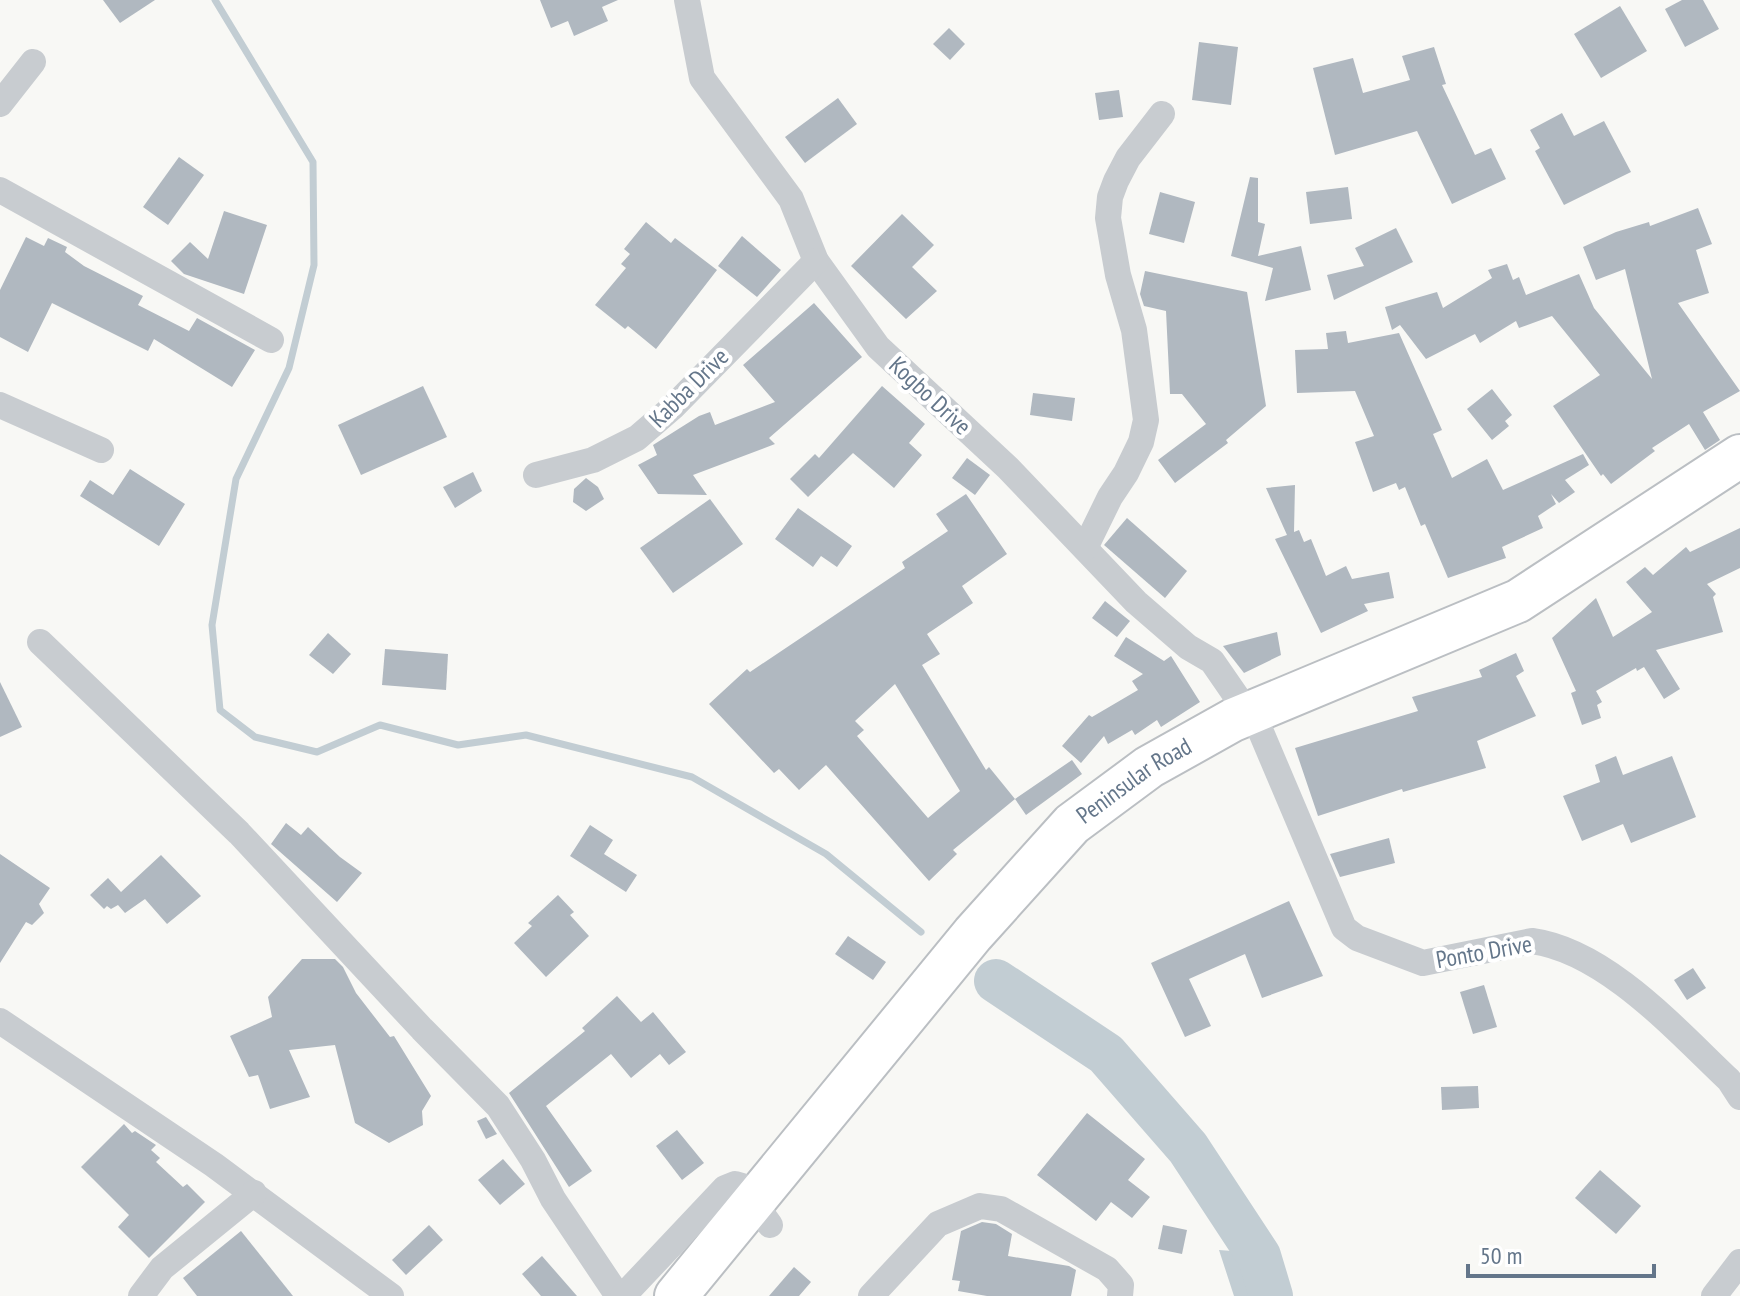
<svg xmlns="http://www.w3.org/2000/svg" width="1740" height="1296" font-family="'PT Sans Narrow',sans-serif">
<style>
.water{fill:#c2cdd3}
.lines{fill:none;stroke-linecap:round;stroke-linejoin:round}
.stream{stroke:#c2cdd3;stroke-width:7}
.river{stroke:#c2cdd3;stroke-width:44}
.building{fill:#b0b8c0;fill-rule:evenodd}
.primary-casing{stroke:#bbbfc3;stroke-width:46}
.street{stroke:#c8ccd0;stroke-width:26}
.primary{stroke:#fff;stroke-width:42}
.labels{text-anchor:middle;stroke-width:8;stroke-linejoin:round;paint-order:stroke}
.street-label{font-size:24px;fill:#64768a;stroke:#fff}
</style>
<rect width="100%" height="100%" fill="#f8f8f5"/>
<!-- water -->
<path class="water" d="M1219,1250L1273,1254L1282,1283L1292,1296H1234Z"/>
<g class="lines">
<!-- stream -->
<path class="stream" d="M215,0L313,162L314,265L289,368L236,479L212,625L220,710L255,737L317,752L380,725L458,745L526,735L692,777L826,854L921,932"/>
<!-- river -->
<path class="river" d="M996,981L1106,1054L1188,1148L1259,1256L1271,1296"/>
</g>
<!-- building -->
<g class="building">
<path d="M103,0H155L120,23Z"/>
<path d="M540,0H618L602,7L608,21L574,36L568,21L551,28Z"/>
<path d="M1682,0H1703L1719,29L1685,47L1665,9Z"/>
<path d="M1620,6L1647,51L1601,78L1574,34Z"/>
<path d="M949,28L965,44L950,60L933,44Z"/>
<path d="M1199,42L1238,47L1231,105L1192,100Z"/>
<path d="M1434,47L1446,84L1442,85L1475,155L1491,148L1506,179L1452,204L1417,131L1335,155L1313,68L1353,58L1363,93L1410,80L1402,56Z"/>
<path d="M1119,90L1123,117L1099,120L1095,93Z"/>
<path d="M838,98L857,124L805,163L785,137Z"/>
<path d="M1562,113L1574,136L1604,121L1631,172L1564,205L1535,151L1540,148L1530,130Z"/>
<path d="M179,157L204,175L168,225L143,207Z"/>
<path d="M1250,177L1258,178V222L1265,224L1258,256L1301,246L1311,290L1265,301L1273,268L1231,256Z"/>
<path d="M1348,187L1352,219L1310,224L1306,192Z"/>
<path d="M1160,192L1195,202L1184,243L1149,234Z"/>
<path d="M1698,208L1712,244L1696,250L1709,293L1678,303L1740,391L1703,412L1720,440L1705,450L1689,424L1652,448L1655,451L1611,484L1603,474L1601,476L1553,406L1600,375L1552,316L1519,328L1516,321L1480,343L1475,334L1426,359L1400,325L1392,330L1385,307L1437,292L1443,308L1492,278L1488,270L1507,264L1513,280L1519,277L1526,295L1579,274L1594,308L1652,379L1625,269L1596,280L1583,247L1616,232L1649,222L1650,226Z"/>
<path d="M224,211L267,225L244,294L184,274L171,261L190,242L208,259Z"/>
<path d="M902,214L934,245L912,267L937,291L906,319L851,266Z"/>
<path d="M646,222L671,243L675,238L717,270L656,349L628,326L625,329L595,305L626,268L621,264L630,254L624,249Z"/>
<path d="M1396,228L1413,262L1334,300L1327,275L1364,266L1355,248Z"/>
<path d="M742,236L781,270L757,297L718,266Z"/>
<path d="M26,237L44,246L48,238L67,247L65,252L84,266L143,296L138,305L189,331L197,318L255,350L232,387L154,339L148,351L52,303L28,352L0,337V290Z"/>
<path d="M1145,271L1247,292L1266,406L1226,440L1228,443L1175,483L1158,460L1206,424L1182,394H1170L1166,311L1144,306L1140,294Z"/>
<path d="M814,303L862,357L769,438L775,444L693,475L707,495L658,494L638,465L657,455L653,445L699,416L710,412L715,425L775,402L743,365Z"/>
<path d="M1346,331L1348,343L1399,333L1442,430L1433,434L1452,478L1487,459L1503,490L1583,454L1589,465L1565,480L1575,492L1559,503L1551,494L1556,504L1538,516L1543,528L1502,547L1506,558L1448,578L1425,524L1421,526L1405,487L1399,490L1396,483L1373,492L1355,442L1374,436L1355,391L1297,393L1295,350L1328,349L1326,333Z"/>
<path d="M423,386L447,437L361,475L338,425Z"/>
<path d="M882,386L925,424L909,443L922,455L894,488L853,453L808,497L790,479L815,454L819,458Z"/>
<path d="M1492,389L1512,415L1505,421L1509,426L1492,440L1467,409Z"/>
<path d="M1033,393L1075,398L1072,421L1030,415Z"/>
<path d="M967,458L990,475L975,495L952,478Z"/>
<path d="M130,469L185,504L159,546L80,496L90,480L113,495Z"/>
<path d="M473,472L482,491L455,508L443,487Z"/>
<path d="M586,478L598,487L604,499L586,511L573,502L574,489Z"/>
<path d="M1295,485L1294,532L1299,530L1304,542L1311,539L1326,576L1346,566L1352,579L1389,572L1394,598L1364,604L1368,611L1321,633L1275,539L1287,535L1266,488Z"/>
<path d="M966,494L1007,554L962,586L973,603L927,634L940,654L922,665L986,770L989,767L1015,799L1072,760L1082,774L1026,815L1015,799L953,850L957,854L929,881L826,765L799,790L779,769L774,773L709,704L747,669L750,672L905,568L902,562L948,531L936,514ZM895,684L960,791L928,818L857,736L864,730L855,721Z"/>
<path d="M710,499L743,544L673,593L640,548Z"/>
<path d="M798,508L852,546L837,567L821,556L813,567L775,539Z"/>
<path d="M1127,518L1187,571L1165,598L1104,545Z"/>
<path d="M1740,528V568L1707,584L1716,594L1713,597L1723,632L1656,650L1680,689L1664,699L1644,667L1637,671L1636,668L1596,691L1602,702L1597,705L1601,718L1582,725L1571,693L1576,691L1552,638L1596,598L1613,637L1652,612L1626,582L1645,567L1653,575L1686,547L1690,552Z"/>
<path d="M1105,601L1130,621L1117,637L1092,618Z"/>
<path d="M1277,632L1281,655L1244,673L1223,646Z"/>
<path d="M328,633L351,654L333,674L309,655Z"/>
<path d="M1126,637L1164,661L1171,656L1200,702L1161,727L1157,720L1135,735L1132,730L1108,744L1104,736L1081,763L1062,746L1089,715L1092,717L1138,690L1132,681L1143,674L1114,656Z"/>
<path d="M385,649L448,654L446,690L382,685Z"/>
<path d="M1516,653L1524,671L1516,676L1536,716L1477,741L1486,768L1403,792L1402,789L1318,816L1295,748L1418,711L1412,697L1482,677L1479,670Z"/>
<path d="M0,682L22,727L0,737Z"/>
<path d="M1616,756L1623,775L1672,756L1696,817L1631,843L1623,824L1582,841L1563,796L1600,782L1595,765Z"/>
<path d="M286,823L301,835L308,827L340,857L362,873L337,902L271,844Z"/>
<path d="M590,825L613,840L604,854L637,875L626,892L570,856Z"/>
<path d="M1389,838L1395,863L1340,877L1330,854Z"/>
<path d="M0,854L50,888L39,904L44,913L32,925L26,922L0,963Z"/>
<path d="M161,855L201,896L167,924L145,899L125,913L118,905L111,909L107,906L104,909L90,895L108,878L121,892Z"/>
<path d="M558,895L574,912L570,915L589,936L546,977L514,943L532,926L528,923Z"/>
<path d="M1289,901L1323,976L1262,998L1245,954L1189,979L1211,1026L1185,1037L1151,963Z"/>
<path d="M848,936L886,962L873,980L835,954Z"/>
<path d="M302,959H335L343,967L356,993L390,1037L394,1036L431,1096L422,1111L423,1125L389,1143L355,1123L335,1045L289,1050L310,1097L270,1109L258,1075L249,1077L230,1036L272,1017L268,997Z"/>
<path d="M1693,968L1706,988L1687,1000L1674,980Z"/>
<path d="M1484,985L1497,1027L1473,1034L1460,992Z"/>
<path d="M617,996L641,1022L653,1012L686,1052L669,1065L660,1054L631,1078L611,1054L546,1106L592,1171L569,1187L509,1093L585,1031L582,1028Z"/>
<path d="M1478,1086L1479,1108L1442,1110L1441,1087Z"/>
<path d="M1087,1113L1145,1159L1128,1180L1150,1197L1132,1218L1111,1202L1096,1221L1037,1175Z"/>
<path d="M486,1117L497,1134L486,1139L477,1121Z"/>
<path d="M124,1124L132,1133L135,1131L156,1145L151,1150L160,1158L156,1162L183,1187L187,1184L205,1202L149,1258L118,1227L129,1215L81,1167Z"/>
<path d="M677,1130L704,1163L682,1180L656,1146Z"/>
<path d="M503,1159L525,1184L500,1205L478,1180Z"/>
<path d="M1600,1170L1641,1206L1616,1234L1575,1198Z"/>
<path d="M982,1222L996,1224L1012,1234L1008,1256L1069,1266L1076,1270L1071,1296H987L958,1291L960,1281L952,1280L961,1231Z"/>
<path d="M429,1225L443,1240L406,1275L392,1260Z"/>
<path d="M1163,1225L1187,1230L1182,1254L1158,1249Z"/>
<path d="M241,1231L293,1296H197L183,1278Z"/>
<path d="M542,1256L577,1296H541L522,1274Z"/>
<path d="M794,1267L811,1282L799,1296H769Z"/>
</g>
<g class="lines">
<defs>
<g id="primary">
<path id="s1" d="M676,1296L973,934L1072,824L1149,767L1233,720L1518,601L1740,456"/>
</g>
</defs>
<!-- primary casing -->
<use href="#primary" class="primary-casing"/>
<!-- street -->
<g class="street">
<path d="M687,0L702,78L791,199L816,261L878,347L1008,468L1136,602L1188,647L1212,661L1261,732L1344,928L1357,938L1423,963L1532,941C1606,951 1677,1031 1729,1080L1740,1097"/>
<path d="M0,104L33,62"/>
<path d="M0,190L271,340"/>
<path d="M0,405L101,450"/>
<path d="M536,475L593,460L637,438L673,407L816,261"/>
<path d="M1085,548L1110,497L1126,473L1141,442L1146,420L1134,330L1118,275L1108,218L1110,197L1116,181L1128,158L1162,114"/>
<path d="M40,642L239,833L422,1029L498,1106L533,1160L553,1199L618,1296"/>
<path d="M0,1021L214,1165L391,1296"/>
<path d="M141,1296L162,1268L254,1193"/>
<path d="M623,1296L725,1188L735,1184L742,1186L770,1225"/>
<path d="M871,1296L938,1224L980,1206L1001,1209L1107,1269L1121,1285L1120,1296"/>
<path d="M1714,1296L1740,1262"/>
</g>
<!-- primary -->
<use href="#primary" class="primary"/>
</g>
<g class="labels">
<!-- street labels -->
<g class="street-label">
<text transform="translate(689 388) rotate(-45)" y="8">Kabba Drive</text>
<text transform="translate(930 396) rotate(43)" y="8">Kogbo Drive</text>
<text dy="8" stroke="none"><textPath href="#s1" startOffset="692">Peninsular Road</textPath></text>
<text transform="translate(1484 952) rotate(-10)" y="8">Ponto Drive</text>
</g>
</g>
<!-- scale -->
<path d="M1468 1264v12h186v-12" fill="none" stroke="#64768a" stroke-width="4"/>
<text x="1480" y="1264" font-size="24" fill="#64768a" stroke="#ffffff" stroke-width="6" paint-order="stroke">50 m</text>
</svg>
